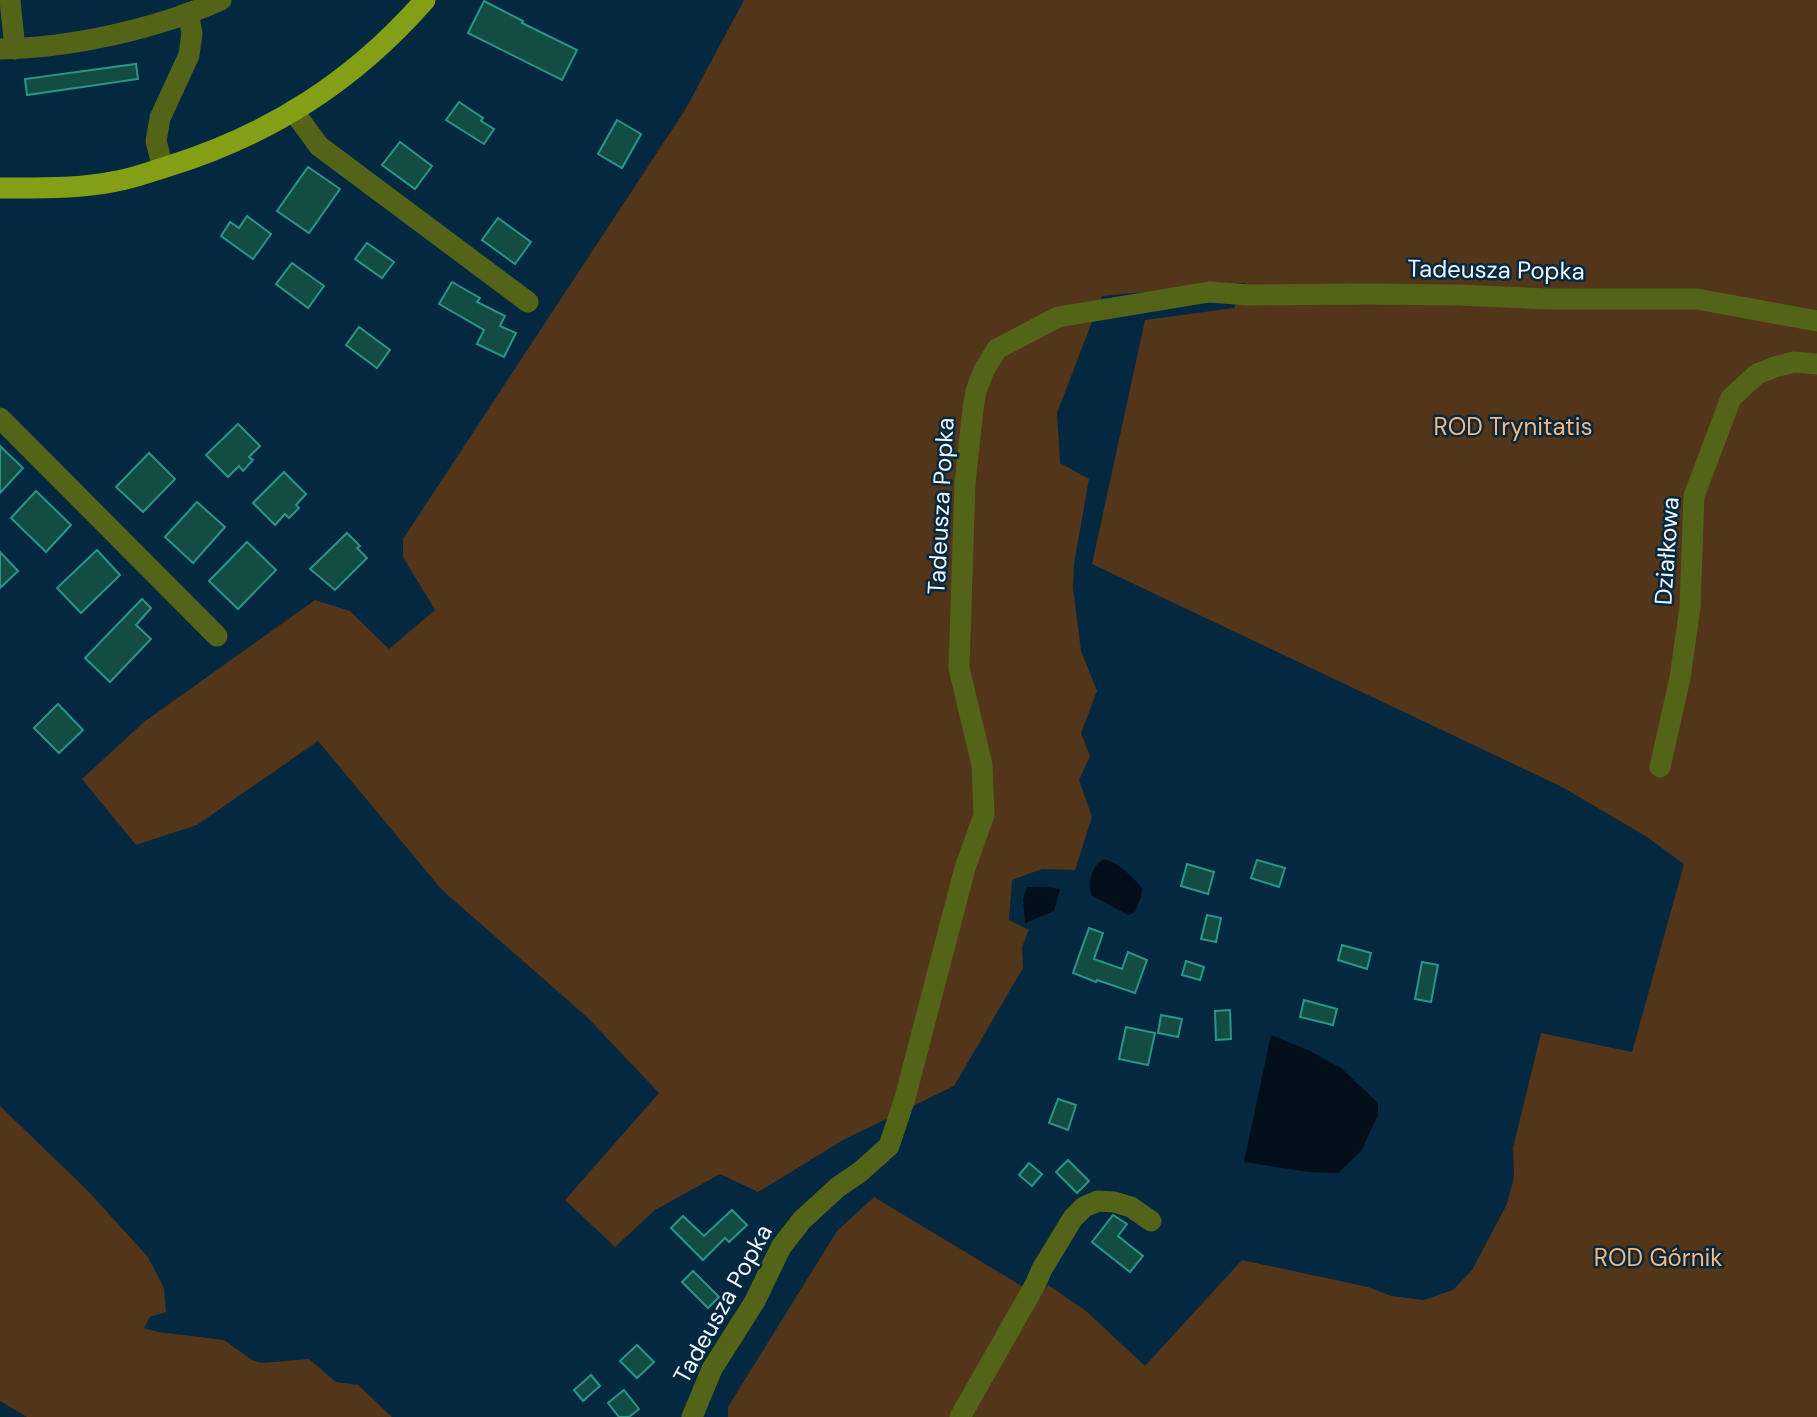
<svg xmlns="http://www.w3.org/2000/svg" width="1817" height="1417" font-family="'DM Sans',sans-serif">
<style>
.green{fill:#533519}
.water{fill:#020f1a}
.building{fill:#134c43;stroke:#299687;stroke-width:2}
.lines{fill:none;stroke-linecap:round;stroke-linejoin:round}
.minor{stroke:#536418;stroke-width:21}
.major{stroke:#839f16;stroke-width:21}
.labels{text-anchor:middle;stroke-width:5;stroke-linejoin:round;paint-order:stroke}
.street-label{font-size:24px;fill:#f0f6fb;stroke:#03283f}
.park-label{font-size:24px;fill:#ffb676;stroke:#03283f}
</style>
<rect width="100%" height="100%" fill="#03283f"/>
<!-- green -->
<g class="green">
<path d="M744,0H1817V1417H728V1407L837,1231L874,1197L1040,1297L1048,1285L1086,1311L1145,1366L1242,1260L1368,1287L1391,1296L1424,1300L1453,1290L1472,1270L1507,1204L1514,1177L1513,1148L1541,1033L1632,1052L1684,864L1647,837L1562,787L1092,564L1145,320L1234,308L1245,283L1102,296L1057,413L1060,463L1089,479L1074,564L1073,588L1081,651L1097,691L1081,733L1090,756L1079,780L1092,817L1075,870L1042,869L1012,880L1009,920L1029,930L1022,947L1023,968L954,1086L845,1139L758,1192L720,1174L655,1210L615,1247L565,1200L659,1093L588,1018L442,890L318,741L197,825L136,845L82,779L144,722L315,600L350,611L389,649L435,610L403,557V539L685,110Z"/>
<path d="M0,1106L88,1191L148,1257L164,1288L166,1312L150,1317L144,1328L158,1332L224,1340L252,1360L262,1363L309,1359L336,1382L358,1385L392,1417H27L0,1401Z"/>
</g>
<!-- water -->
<g class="water">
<path d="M1104,859C1120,864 1131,875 1142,888L1141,897L1135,912L1128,915L1091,895C1088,882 1091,866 1104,859Z"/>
<path d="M1027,887H1046L1060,889L1054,911L1025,923L1023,899Z"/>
<path d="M1271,1035L1310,1051L1341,1068L1378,1103V1115L1361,1151L1338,1173L1309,1172L1244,1162Z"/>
</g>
<!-- building -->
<g class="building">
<path d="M484,1L523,21L522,23L577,50L562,80L468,33Z"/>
<path d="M136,64L138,79L27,95L25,79Z"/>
<path d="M459,102L483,118L481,121L494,129L484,144L446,120Z"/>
<path d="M617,120L641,134L622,168L598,154Z"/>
<path d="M400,142L432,166L415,189L382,165Z"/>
<path d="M308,167L340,189L309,233L277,211Z"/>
<path d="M247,216L271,234L253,259L221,236L230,222L239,228Z"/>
<path d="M498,218L531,242L515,264L482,240Z"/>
<path d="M367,243L394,262L382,278L355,259Z"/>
<path d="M292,263L324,286L308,308L276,284Z"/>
<path d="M452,282L480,298L477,302L505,316L500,326L516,333L504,357L477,344L484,330L439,304Z"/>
<path d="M359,327L390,350L377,368L346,345Z"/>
<path d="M238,424L260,446L249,457L253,460L243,471L239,466L228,477L206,455Z"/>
<path d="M0,446L23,468L0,493Z"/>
<path d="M149,453L175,479L143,512L116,487Z"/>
<path d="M284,472L306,494L296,505L299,508L289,518L285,514L275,525L253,503Z"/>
<path d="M36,491L71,525L46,552L11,518Z"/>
<path d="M197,502L225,527L193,563L165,537Z"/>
<path d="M347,533L360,546L357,548L367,558L335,590L310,569Z"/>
<path d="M247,542L276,570L238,609L209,581Z"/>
<path d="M97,550L120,575L81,613L57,588Z"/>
<path d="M0,552L18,571L0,588Z"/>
<path d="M142,599L151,608L136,625L151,639L110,682L85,658Z"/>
<path d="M58,704L83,730L59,753L34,728Z"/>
<path d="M1257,860L1285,868L1279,887L1251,878Z"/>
<path d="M1187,864L1214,872L1208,894L1181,886Z"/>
<path d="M1207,915L1221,918L1216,942L1201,939Z"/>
<path d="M1089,928L1103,933L1094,959L1122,969L1128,952L1147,960L1135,993L1097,980L1096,982L1073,973Z"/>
<path d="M1342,945L1371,953L1367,969L1338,960Z"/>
<path d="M1186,961L1204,967L1200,980L1182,975Z"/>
<path d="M1422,962L1438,965L1431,1002L1415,999Z"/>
<path d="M1304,1000L1337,1009L1333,1025L1300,1017Z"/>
<path d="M1230,1010L1231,1039L1216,1040L1215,1011Z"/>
<path d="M1161,1015L1182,1019L1178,1037L1158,1033Z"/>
<path d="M1126,1027L1155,1033L1148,1065L1119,1059Z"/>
<path d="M1058,1099L1076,1105L1068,1130L1049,1123Z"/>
<path d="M1068,1160L1089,1181L1077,1193L1056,1172Z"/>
<path d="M1029,1163L1042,1174L1032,1186L1019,1175Z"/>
<path d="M732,1210L747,1225L729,1242L725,1238L703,1260L671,1228L683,1216L704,1236Z"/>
<path d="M1113,1215L1127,1224L1118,1236L1143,1256L1130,1272L1092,1242Z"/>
<path d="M693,1271L719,1297L708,1308L682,1282Z"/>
<path d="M637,1345L654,1362L637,1378L620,1361Z"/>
<path d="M591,1375L600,1386L583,1401L574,1390Z"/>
<path d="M624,1390L639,1409L629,1417H619L608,1403Z"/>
</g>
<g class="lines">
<!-- minor -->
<g class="minor">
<path d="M10,0L15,49"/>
<path d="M0,49C70,48 157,29 221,0"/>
<path d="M294,112L319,146L528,302"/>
<path d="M163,168L156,141L160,118L189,55L192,33L188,13"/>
<path d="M0,418L217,636"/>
<path d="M1660,767L1680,678L1690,607L1694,496L1731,398L1757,374L1775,367L1794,362L1817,364"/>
<path d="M692,1417L712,1369L755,1301L781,1247L802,1220L838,1187L860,1172L889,1146L905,1098L965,868L984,815L982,765L959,668L965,483L973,408L976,391L984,370L997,349L1058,317L1209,292L1249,295L1370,294L1458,295L1548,299H1697L1817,321"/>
<path d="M960,1417L1035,1285L1042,1269L1073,1218L1084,1207L1098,1201L1114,1202L1131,1207L1151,1221"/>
</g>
<!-- major -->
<path class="major" d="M0,188C39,188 79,189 117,181C135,178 152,171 169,166C271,134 354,81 425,0"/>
</g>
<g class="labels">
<!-- street labels -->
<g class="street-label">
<text transform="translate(1496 270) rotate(1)" y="8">Tadeusza Popka</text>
<text transform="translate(941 506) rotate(-87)" y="8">Tadeusza Popka</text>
<text transform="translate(1667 551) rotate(-86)" y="8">Działkowa</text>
<text transform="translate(723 1304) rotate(-61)" y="8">Tadeusza Popka</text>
</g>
<!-- park labels -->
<g class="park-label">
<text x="1513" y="435">ROD Trynitatis</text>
<text x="1658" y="1266">ROD Górnik</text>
</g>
</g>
</svg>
